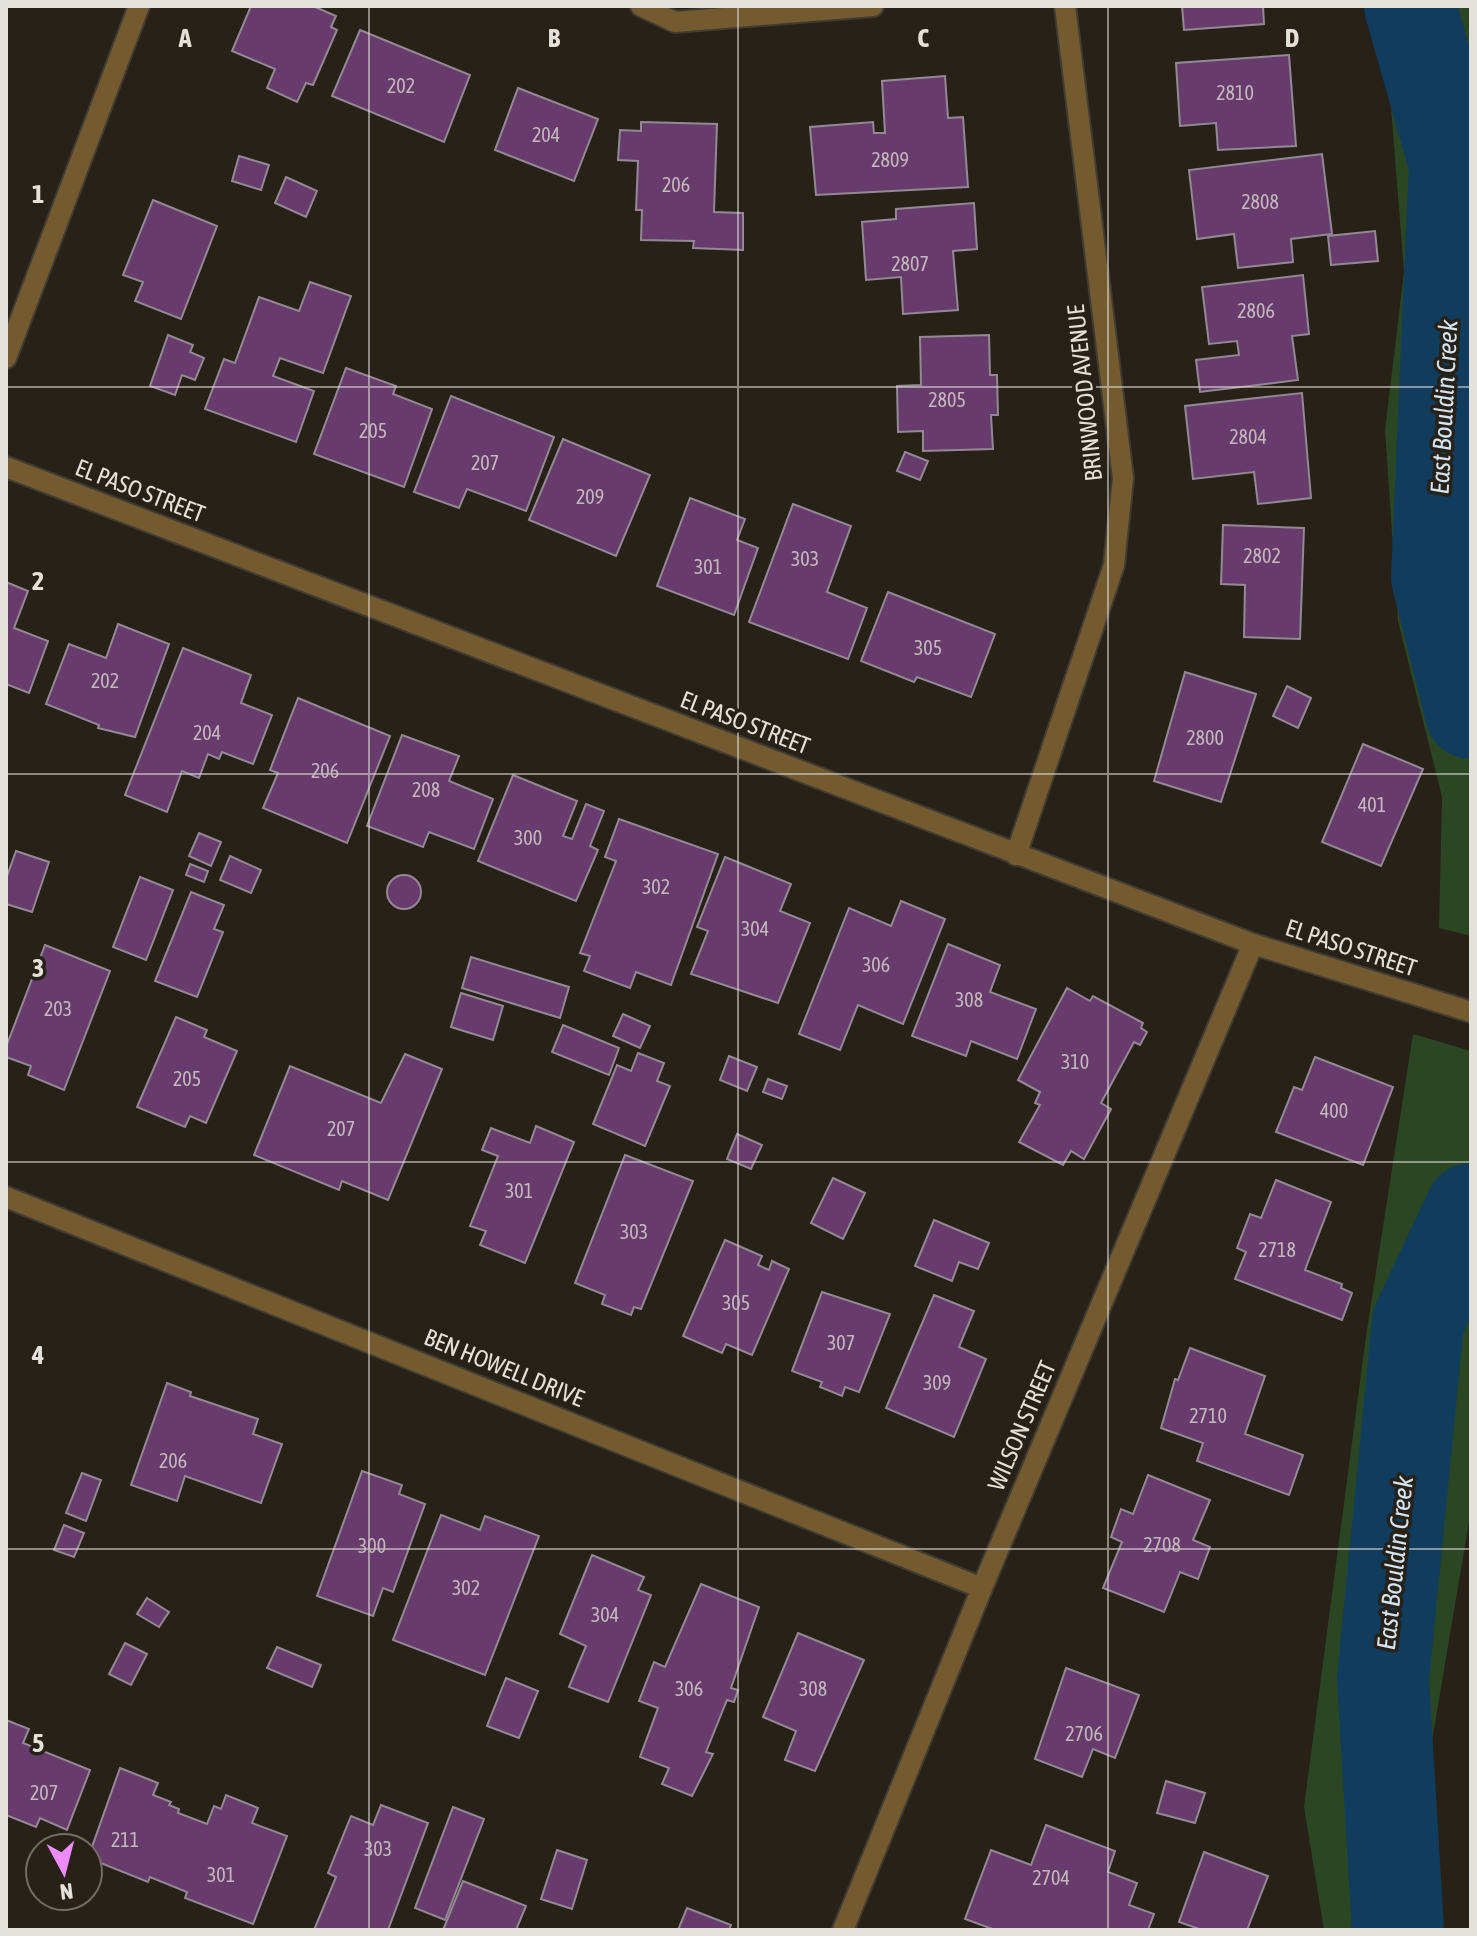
<svg xmlns="http://www.w3.org/2000/svg" width="1477" height="1936" font-family="'Asap Condensed',sans-serif">
<style>
.green{fill:#2b4622}
.lines{fill:none;stroke-linecap:round;stroke-linejoin:round}
.river{stroke:#103d5e;stroke-width:92}
.building{fill:#673c6c;stroke:#938994;stroke-width:2}
.minor-casing{stroke:#413c33;stroke-width:24}
.minor{stroke:#745b2f;stroke-width:20}
.grid{fill:none;stroke:#e4e0da;stroke-width:2;stroke-opacity:0.55}
.labels{text-anchor:middle;stroke-width:7;stroke-linejoin:round;paint-order:stroke}
.number-label{font-size:20px;fill:#c5b7be}
.street-label{font-size:24px;fill:#e4e0da;stroke:#272118}
.water-label{font-size:26px;font-style:italic;fill:#d5e4f2;stroke:#272118}
.grid-label{font-size:26px;text-anchor:middle;font-weight:bold;fill:#e4e0da;stroke:#272118;stroke-width:7;stroke-linejoin:round;paint-order:stroke}
</style>
<rect width="100%" height="100%" fill="#272118"/>
<!-- green -->
<g class="green">
<path d="M1383,6H1471V936L1439,928L1442,797L1398,621L1385,430L1404,272Z"/>
<path d="M1413,1034L1471,1051V1510L1419,1818L1436,1930H1324L1304,1807L1366,1336Z"/>
</g>
<g class="lines">
<!-- river -->
<g class="river">
<path d="M1410,6L1455,164L1437,577L1471,713"/>
<path d="M1398,1930L1383,1679L1418,1322L1471,1209"/>
</g>
</g>
<!-- building -->
<g class="building">
<path d="M251,6H313L336,16L331,27L337,30L313,85L306,83L297,102L267,88L275,69L232,51Z"/>
<path d="M1182,6H1263L1264,24L1184,30Z"/>
<path d="M360,30L470,75L444,142L332,96Z"/>
<path d="M1289,55L1296,146L1218,150L1216,123L1180,126L1176,63Z"/>
<path d="M945,76L948,118L963,117L968,187L816,195L810,127L873,122L874,133H885L882,81Z"/>
<path d="M518,88L598,119L574,181L495,150Z"/>
<path d="M641,122L717,124L714,212L743,213V250L693,248L694,241L641,240L642,210H636L638,161L618,160L620,130L641,131Z"/>
<path d="M1322,154L1332,234L1291,239L1293,262L1238,268L1234,234L1197,239L1189,170Z"/>
<path d="M239,156L269,165L261,190L232,181Z"/>
<path d="M286,177L317,191L306,217L275,203Z"/>
<path d="M153,200L217,226L181,319L135,301L143,282L123,275Z"/>
<path d="M974,203L977,249L953,251L958,310L903,314L901,277L866,280L862,222L896,219V209Z"/>
<path d="M1375,231L1378,261L1331,265L1328,236Z"/>
<path d="M1303,275L1309,334L1292,336L1298,380L1200,392L1196,360L1239,355L1237,341L1209,344L1202,287Z"/>
<path d="M310,282L351,296L323,373L280,358L273,376L314,391L296,442L205,409L224,359L235,363L259,297L299,311Z"/>
<path d="M168,335L193,345L190,352L204,358L195,380L182,375L175,395L150,386Z"/>
<path d="M989,335L990,375H997L998,415H991L993,449L923,451V431L898,432L897,386L921,385L920,337Z"/>
<path d="M346,368L396,386L393,394L432,409L404,487L314,454Z"/>
<path d="M1302,393L1311,498L1258,504L1254,472L1193,479L1185,406Z"/>
<path d="M451,396L554,437L526,511L467,489L459,508L414,492Z"/>
<path d="M563,439L650,475L616,556L529,520Z"/>
<path d="M905,452L928,461L920,480L897,471Z"/>
<path d="M690,498L745,519L737,540L758,548L734,615L657,586Z"/>
<path d="M793,504L851,526L827,592L867,608L848,659L749,622Z"/>
<path d="M1223,525L1304,528L1300,639L1244,637L1245,585L1221,584Z"/>
<path d="M6,582L28,591L14,628L48,641L29,693L6,684Z"/>
<path d="M888,592L995,634L971,697L917,677L914,682L861,661Z"/>
<path d="M118,624L169,644L135,737L98,728L99,725L46,704L69,644L106,658Z"/>
<path d="M183,648L251,675L241,703L272,715L253,764L222,752L219,759L208,754L199,778L182,771L167,812L125,795Z"/>
<path d="M1185,672L1256,694L1221,802L1154,781Z"/>
<path d="M1287,686L1311,698L1298,728L1273,716Z"/>
<path d="M298,698L390,736L347,843L263,808L278,773L270,770Z"/>
<path d="M402,735L459,756L449,781L493,799L474,849L429,832L423,847L367,826Z"/>
<path d="M1363,744L1423,769L1381,866L1322,842Z"/>
<path d="M513,775L577,801L563,836L572,839L586,804L604,811L590,846L598,850L576,901L478,861Z"/>
<path d="M619,819L718,854L671,985L636,972L630,988L584,971L590,956L580,953L616,861L605,857Z"/>
<path d="M199,833L221,842L211,866L189,856Z"/>
<path d="M16,851L49,862L32,912L6,904V879Z"/>
<path d="M230,856L261,870L251,893L220,880Z"/>
<path d="M725,857L791,884L780,911L810,923L778,1003L691,974L708,931L697,927Z"/>
<path d="M190,864L208,871L204,882L186,875Z"/>
<circle cx="404" cy="892" r="17"/>
<path d="M140,877L173,890L146,960L113,947Z"/>
<path d="M191,892L224,905L214,929L223,932L197,997L155,981Z"/>
<path d="M901,901L945,919L903,1024L858,1005L840,1050L799,1034L849,908L891,926Z"/>
<path d="M948,944L1000,965L990,992L1036,1009L1017,1059L971,1041L966,1056L912,1036Z"/>
<path d="M45,945L110,971L64,1090L28,1075L31,1066L6,1057V1047Z"/>
<path d="M471,957L569,987L560,1018L462,988Z"/>
<path d="M1067,988L1090,1001L1093,996L1143,1023L1141,1028L1147,1032L1140,1045L1134,1042L1101,1103L1111,1109L1084,1159L1071,1151L1063,1165L1019,1142L1040,1105L1035,1103L1040,1092L1018,1080Z"/>
<path d="M461,993L503,1006L493,1040L451,1027Z"/>
<path d="M623,1014L650,1026L640,1048L613,1036Z"/>
<path d="M176,1017L207,1030L204,1037L237,1051L206,1123L190,1116L185,1127L137,1107Z"/>
<path d="M563,1025L619,1048L609,1075L552,1052Z"/>
<path d="M638,1053L664,1063L657,1081L670,1086L645,1146L593,1124L617,1065L631,1071Z"/>
<path d="M405,1054L442,1069L388,1200L342,1181L339,1190L254,1155L290,1066L381,1103Z"/>
<path d="M729,1056L757,1067L747,1091L720,1080Z"/>
<path d="M1315,1057L1393,1087L1363,1165L1276,1132L1294,1087L1302,1090Z"/>
<path d="M768,1079L787,1086L782,1099L763,1092Z"/>
<path d="M536,1126L574,1142L525,1263L480,1245L486,1231L470,1226L498,1156L482,1150L491,1128L530,1143Z"/>
<path d="M737,1134L762,1145L751,1169L727,1159Z"/>
<path d="M625,1155L693,1181L641,1309L634,1307L631,1315L602,1304L605,1295L575,1283Z"/>
<path d="M833,1178L865,1193L843,1239L811,1223Z"/>
<path d="M1276,1180L1331,1202L1305,1270L1342,1284L1341,1288L1352,1293L1342,1320L1235,1279L1246,1252L1237,1248L1250,1214L1261,1218Z"/>
<path d="M934,1220L989,1243L978,1269L959,1262L952,1281L915,1266Z"/>
<path d="M725,1240L762,1256L758,1265L769,1270L772,1261L789,1269L752,1355L726,1344L722,1353L683,1336Z"/>
<path d="M822,1292L890,1314L859,1392L845,1387L842,1396L820,1387L822,1382L792,1371Z"/>
<path d="M934,1295L974,1311L959,1347L986,1359L954,1437L886,1408Z"/>
<path d="M1190,1348L1265,1376L1245,1434L1303,1455L1289,1495L1197,1461L1203,1443L1161,1428L1175,1379L1178,1380Z"/>
<path d="M167,1383L191,1392L190,1396L258,1419L253,1434L282,1444L261,1503L185,1476L177,1501L131,1485Z"/>
<path d="M362,1471L402,1485L399,1494L425,1504L393,1592L383,1588L373,1616L317,1596Z"/>
<path d="M82,1473L101,1480L86,1521L66,1513Z"/>
<path d="M1148,1475L1210,1500L1193,1540L1210,1547L1198,1579L1180,1572L1164,1612L1103,1588L1122,1542L1111,1537L1121,1509L1133,1514Z"/>
<path d="M441,1515L480,1530L485,1516L539,1536L485,1675L393,1640Z"/>
<path d="M64,1525L84,1533L74,1557L54,1550Z"/>
<path d="M592,1555L644,1577L638,1590L651,1595L608,1702L569,1687L586,1646L560,1634Z"/>
<path d="M701,1584L759,1607L731,1688L738,1690L734,1702L727,1700L706,1752L713,1754L692,1796L662,1784L669,1768L640,1757L658,1708L639,1701L654,1662L665,1667Z"/>
<path d="M147,1598L169,1612L159,1627L137,1614Z"/>
<path d="M798,1633L864,1660L815,1771L785,1760L796,1731L763,1717Z"/>
<path d="M125,1643L147,1654L131,1685L109,1674Z"/>
<path d="M277,1647L321,1665L312,1687L267,1668Z"/>
<path d="M1066,1668L1139,1695L1115,1758L1093,1749L1082,1777L1035,1759Z"/>
<path d="M506,1678L538,1691L519,1738L487,1726Z"/>
<path d="M6,1720L29,1729L23,1743L90,1770L67,1830L40,1818L36,1827L6,1815Z"/>
<path d="M120,1768L158,1783L153,1795L171,1802L169,1805L179,1809L178,1813L207,1824L214,1806L221,1809L226,1795L258,1808L252,1823L287,1836L253,1924L185,1898L187,1892L150,1877L148,1882L88,1858Z"/>
<path d="M1166,1781L1205,1793L1195,1823L1157,1813Z"/>
<path d="M381,1805L428,1823L388,1930H314L336,1877L328,1873L351,1816L373,1825Z"/>
<path d="M453,1807L484,1819L445,1920L415,1908Z"/>
<path d="M1046,1825L1115,1851L1108,1872L1137,1883L1129,1905L1154,1914L1148,1930H995L965,1919L991,1850L1031,1865Z"/>
<path d="M557,1850L587,1860L572,1909L541,1899Z"/>
<path d="M1204,1852L1268,1876L1247,1930H1202L1179,1922Z"/>
<path d="M463,1881L526,1906L516,1930H443Z"/>
<path d="M687,1908L731,1925L729,1930H678Z"/>
</g>
<g class="lines">
<defs>
<g id="minor">
<path d="M641,6L675,22L873,6"/>
<path d="M6,358L139,6"/>
<path d="M6,467L1253,944L1471,1012"/>
<path d="M1016,855L1114,565L1123,478L1065,6"/>
<path d="M6,1197L982,1588"/>
<path d="M843,1930L982,1588L1253,944"/>
</g>
</defs>
<!-- minor casing -->
<use href="#minor" class="minor-casing"/>
<!-- minor -->
<use href="#minor" class="minor"/>
</g>
<!-- grid -->
<path class="grid" d="M369,6V1930M738,6V1930M1108,6V1930M6,387H1471M6,774H1471M6,1162H1471M6,1549H1471"/>
<g class="labels">
<!-- number labels -->
<g class="number-label">
<text x="401" y="93">202</text>
<text x="1235" y="100">2810</text>
<text x="546" y="142">204</text>
<text x="890" y="167">2809</text>
<text x="676" y="192">206</text>
<text x="1260" y="209">2808</text>
<text x="910" y="271">2807</text>
<text x="1256" y="318">2806</text>
<text x="947" y="407">2805</text>
<text x="373" y="438">205</text>
<text x="1248" y="444">2804</text>
<text x="485" y="470">207</text>
<text x="590" y="504">209</text>
<text x="1262" y="563">2802</text>
<text x="805" y="566">303</text>
<text x="708" y="574">301</text>
<text x="928" y="655">305</text>
<text x="105" y="688">202</text>
<text x="207" y="740">204</text>
<text x="1205" y="745">2800</text>
<text x="325" y="778">206</text>
<text x="426" y="797">208</text>
<text x="1372" y="812">401</text>
<text x="528" y="845">300</text>
<text x="656" y="894">302</text>
<text x="755" y="936">304</text>
<text x="876" y="972">306</text>
<text x="969" y="1007">308</text>
<text x="58" y="1016">203</text>
<text x="1075" y="1069">310</text>
<text x="187" y="1086">205</text>
<text x="1334" y="1118">400</text>
<text x="341" y="1136">207</text>
<text x="519" y="1198">301</text>
<text x="634" y="1239">303</text>
<text x="1277" y="1257">2718</text>
<text x="736" y="1310">305</text>
<text x="841" y="1350">307</text>
<text x="937" y="1390">309</text>
<text x="1208" y="1423">2710</text>
<text x="173" y="1468">206</text>
<text x="1162" y="1552">2708</text>
<text x="372" y="1553">300</text>
<text x="466" y="1595">302</text>
<text x="605" y="1622">304</text>
<text x="689" y="1696">306</text>
<text x="813" y="1696">308</text>
<text x="1084" y="1741">2706</text>
<text x="44" y="1800">207</text>
<text x="125" y="1847">211</text>
<text x="378" y="1856">303</text>
<text x="221" y="1882">301</text>
<text x="1051" y="1885">2704</text>
</g>
<!-- street labels -->
<g class="street-label">
<text transform="translate(1085 393) rotate(-96)" y="8">BRINWOOD AVENUE</text>
<text transform="translate(140 491) rotate(21)" y="8">EL PASO STREET</text>
<text transform="translate(745 723) rotate(21)" y="8">EL PASO STREET</text>
<text transform="translate(1351 948) rotate(18)" y="8">EL PASO STREET</text>
<text transform="translate(504 1368) rotate(22)" y="8">BEN HOWELL DRIVE</text>
<text transform="translate(1022 1426) rotate(-67)" y="8">WILSON STREET</text>
</g>
<!-- water labels -->
<g class="water-label">
<text transform="translate(1444 407) rotate(-87)" y="9">East Bouldin Creek</text>
<text transform="translate(1395 1563) rotate(-84)" y="9">East Bouldin Creek</text>
</g>
</g>
<g class="grid-label">
<text x="185" y="47">A</text>
<text x="554" y="47">B</text>
<text x="923" y="47">C</text>
<text x="1292" y="47">D</text>
<text x="38" y="203">1</text>
<text x="38" y="590">2</text>
<text x="38" y="977">3</text>
<text x="38" y="1364">4</text>
<text x="38" y="1752">5</text>
</g>
<!-- border -->
<rect width="1477" height="1936" fill="none" stroke="#e4e0da" stroke-width="16"/>
<!-- north arrow -->
<g transform="translate(64 1872) rotate(173)"><circle r="38" fill="#272118" stroke="#736d66" stroke-width="2"/>
<path d="M0-6L14 30L0 20L-14 30Z" fill="#ed8cfa"/>
<text y="-12" font-size="22" font-weight="bold" text-anchor="middle" fill="#e4e0da">N</text>
</g>
</svg>
